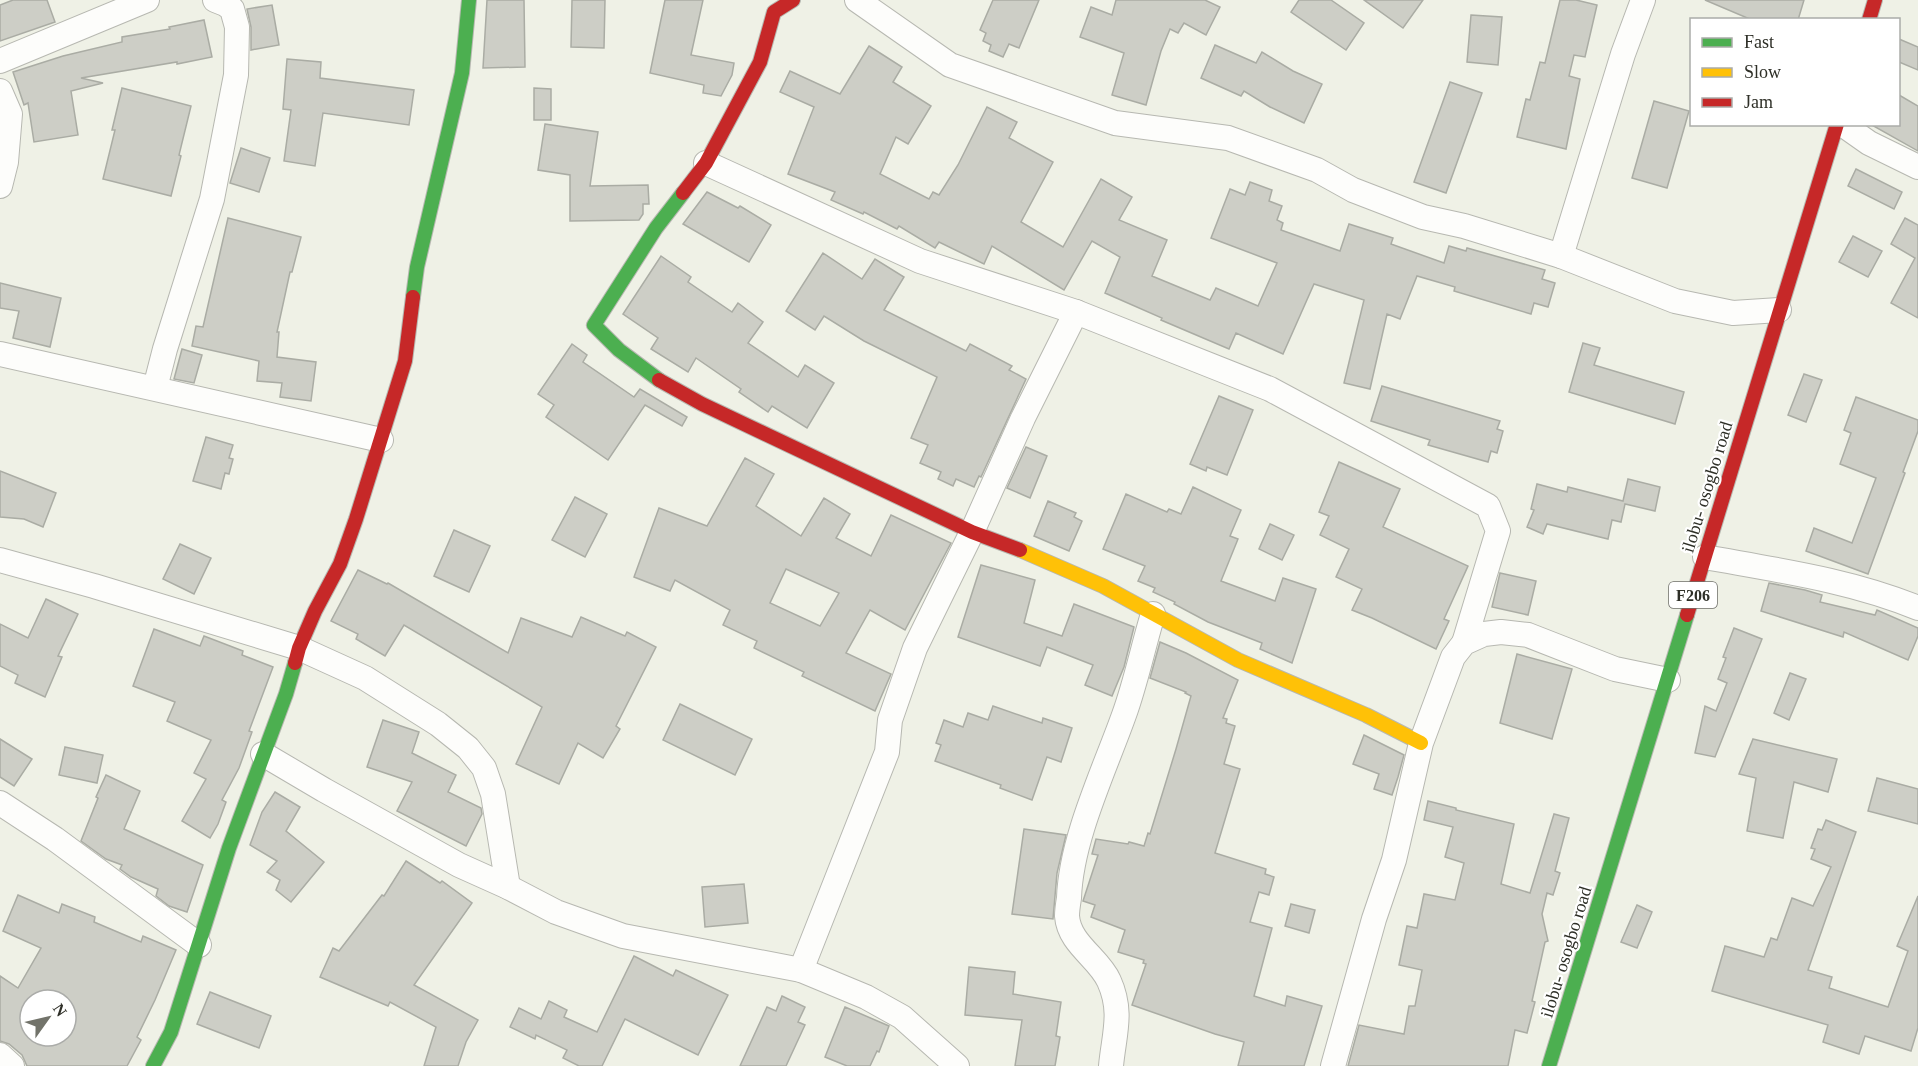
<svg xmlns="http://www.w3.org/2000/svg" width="1918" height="1066" font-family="Georgia,serif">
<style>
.building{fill:#cdcec6;stroke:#aaaca4;stroke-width:1.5;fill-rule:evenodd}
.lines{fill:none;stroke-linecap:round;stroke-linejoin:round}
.street-casing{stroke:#b7b8b1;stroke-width:26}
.fast-casing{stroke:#b7b8b1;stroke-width:16}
.slow-casing{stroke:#b7b8b1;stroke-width:16}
.jam-casing{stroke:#b7b8b1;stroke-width:16}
.street{stroke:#fdfdfb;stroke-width:24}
.fast{stroke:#4caf50;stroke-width:14}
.slow{stroke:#ffc107;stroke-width:14}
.jam{stroke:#c62828;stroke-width:14}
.labels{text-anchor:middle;stroke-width:4.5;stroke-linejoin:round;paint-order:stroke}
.shield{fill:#fff;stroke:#6d6d68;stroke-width:1.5}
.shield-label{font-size:16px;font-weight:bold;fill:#2e2f27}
.street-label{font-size:18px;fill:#2e2f27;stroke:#fff}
</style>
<rect width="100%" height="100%" fill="#eff1e6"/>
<!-- building -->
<g class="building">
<path d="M13,0H47L55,22L0,41V5Z"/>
<path d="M487,0H524L525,67L483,68Z"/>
<path d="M572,0H605L604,48L571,47Z"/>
<path d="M665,0H703L691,55L734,63L732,75L721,96L703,93L704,85L650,73Z"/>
<path d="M993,0H1039L1019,48L1009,44L1003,57L989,51L991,45L983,41L986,33L980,30Z"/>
<path d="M1116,0H1205L1220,7L1206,35L1184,23L1178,33L1170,29L1161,51L1146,105L1112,95L1124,53L1080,37L1091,7L1112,15Z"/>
<path d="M1299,0H1331L1364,23L1346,50L1291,12Z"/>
<path d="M1364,0H1423L1403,28Z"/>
<path d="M1560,0H1576L1597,5L1585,57L1574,55L1569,76L1580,79L1566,149L1517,137L1526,99L1530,100L1540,62L1545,63Z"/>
<path d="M1705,0H1804L1798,20H1752Z"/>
<path d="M272,5L279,45L251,50V27L247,9Z"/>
<path d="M1471,15L1502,17L1498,65L1467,62Z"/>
<path d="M204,20L212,57L177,64V62L81,78L103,83L71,91L78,135L34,142L28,103L24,105L13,72L63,56L122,42V37L170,29L169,27Z"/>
<path d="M1899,39L1918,47V70L1899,62Z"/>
<path d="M1215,45L1256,63L1262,52L1293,71L1322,84L1304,123L1270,107L1244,91L1241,96L1201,78Z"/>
<path d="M869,46L902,67L893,82L931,106L908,144L896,137L880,174L929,199L933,192L939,195L958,165L987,107L1017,122L1009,138L1053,162L1021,222L1063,247L1101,179L1132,197L1119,220L1167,240L1152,276L1210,300L1216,288L1258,306L1277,263L1211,238L1230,189L1245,195L1250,182L1272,190L1269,201L1282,206L1277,220L1283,223L1281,230L1340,251L1349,224L1393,238L1391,244L1444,263L1449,246L1466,251L1467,248L1545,270L1542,279L1555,283L1548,307L1534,303L1531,314L1454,291L1455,287L1417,276L1400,319L1387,314L1370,389L1344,383L1364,300L1314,284L1283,354L1236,333L1229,349L1161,320L1162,318L1105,293L1120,257L1092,241L1064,290L992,246L984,264L939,242L935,248L899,226L897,229L864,212L863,214L831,200L835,192L788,174L814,107L780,92L790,71L840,94Z"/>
<path d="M287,59L321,62L320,78L414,90L409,125L323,113L315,166L284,161L291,110L283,109Z"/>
<path d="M1450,82L1482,93L1446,193L1414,182Z"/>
<path d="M122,88L191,106L179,155L181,156L171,196L103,179L115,130H112Z"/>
<path d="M534,88L551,89V120H534Z"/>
<path d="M1899,95L1918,106V151L1870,124H1899Z"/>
<path d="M1654,101L1689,111L1667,188L1632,178Z"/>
<path d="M545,124L598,132L590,186L648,185L649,204H643V214L639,220L570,221V175L538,170Z"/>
<path d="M241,148L270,158L259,192L230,183Z"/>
<path d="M1856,169L1902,192L1894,209L1848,186Z"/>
<path d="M707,192L738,208L740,206L771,225L749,262L683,224Z"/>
<path d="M228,218L301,237L292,272H290L277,332H279L277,357L316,362L311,401L280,397L282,383L257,381L259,361L192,346L196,326L203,327Z"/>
<path d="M1905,218L1918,225V318L1891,303L1915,258L1891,244Z"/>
<path d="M1853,236L1882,251L1868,277L1839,262Z"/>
<path d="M823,253L862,279L875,259L904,277L884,310L966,351L970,344L1012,366L1009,370L1026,379L981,477L979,476L974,487L956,479L953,486L938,479L941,472L920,463L928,445L911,438L937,377L864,341L824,316L815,330L786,311Z"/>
<path d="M661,256L691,277L688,282L732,312L738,303L763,322L748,343L798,377L805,365L834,383L807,428L772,406L768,412L739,392L741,389L696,358L688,372L651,349L658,338L623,314Z"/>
<path d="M0,283L61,298L50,347L13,338L19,311L0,308Z"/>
<path d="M1583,343L1600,348L1594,365L1684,392L1675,424L1569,392Z"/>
<path d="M572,344L587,355L583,362L634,397L640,389L687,417L682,426L645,405L608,460L546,417L554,405L538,394Z"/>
<path d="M182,349L202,355L194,383L174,379Z"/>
<path d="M1804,374L1822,380L1806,422L1788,415Z"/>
<path d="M1382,386L1500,421L1497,429L1503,431L1497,453L1491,451L1488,462L1428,445L1430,440L1371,421Z"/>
<path d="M1219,396L1253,410L1227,475L1207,467L1206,471L1190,464Z"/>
<path d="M1856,397L1918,420V431L1903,472L1905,473L1868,574L1806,551L1814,528L1852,543L1876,478L1840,464L1851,433L1844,430Z"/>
<path d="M206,437L233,445L229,458L233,459L229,474L225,473L221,489L193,481Z"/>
<path d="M1026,447L1047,456L1030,498L1007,488Z"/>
<path d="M745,458L774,474L756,506L801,536L824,498L850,514L836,538L871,556L891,515L951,543L905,630L870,610L846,653L891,674L875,711L802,676L804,672L754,648L757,641L723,625L730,610L675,580L670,591L634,577L659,508L707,526ZM786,569L839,593L820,626L770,603Z"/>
<path d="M1339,462L1400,489L1383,527L1468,566L1444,619L1449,621L1436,649L1372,618L1352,610L1362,589L1336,577L1349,549L1320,535L1329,516L1319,512Z"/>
<path d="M0,471L56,493L43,527L24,519L0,517Z"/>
<path d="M1628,479L1660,487L1655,511L1625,504L1621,522L1612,520L1608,539L1547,524L1543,534L1527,527L1534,510L1531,509L1537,484L1567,492L1568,487L1623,501Z"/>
<path d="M1193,487L1241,510L1230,536L1238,539L1221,581L1275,601L1283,578L1316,589L1292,663L1260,649L1262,643L1208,622L1174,604L1175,602L1153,592L1155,588L1138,581L1145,566L1103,549L1126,494L1167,512L1169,509L1181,514Z"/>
<path d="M575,497L607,514L585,557L552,540Z"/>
<path d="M1048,501L1076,513L1074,517L1082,521L1069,551L1034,536Z"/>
<path d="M1270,524L1294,535L1282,560L1259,549Z"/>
<path d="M454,530L490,546L469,592L434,576Z"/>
<path d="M180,544L211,558L194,594L163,579Z"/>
<path d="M981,565L1035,580L1024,623L1062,636L1074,604L1134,627L1124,667L1112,696L1085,685L1093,665L1047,647L1040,666L958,637Z"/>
<path d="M358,570L387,584L388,583L508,653L521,618L572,637L581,617L625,636L627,632L656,647L616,726L620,729L603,758L578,743L559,784L516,764L542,707L404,625L385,656L356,639L358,634L331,621Z"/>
<path d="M1500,573L1536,581L1528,615L1492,607Z"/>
<path d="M1769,583L1805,590L1822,595L1820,602L1875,615L1877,610L1918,628V636L1908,660L1844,632L1843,637L1761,611Z"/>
<path d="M46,599L78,614L58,656L62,657L45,697L15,683L18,675L0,666V624L28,638Z"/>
<path d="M1734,628L1762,639L1715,757L1695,753L1705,706L1716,711L1727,683L1718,679L1726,658L1723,657Z"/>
<path d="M154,629L200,646L204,636L243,651L242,655L273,667L249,731L252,732L239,768L222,800L226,802L218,824L210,838L182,821L206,779L194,773L211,740L167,721L175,702L133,686Z"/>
<path d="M1160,642L1186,653L1238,680L1223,718L1227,719L1226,723L1235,726L1224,764L1240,769L1215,853L1266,869L1265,874L1274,877L1269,895L1259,892L1250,922L1272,928L1254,996L1285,1006L1287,996L1322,1006L1304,1066H1238L1244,1042L1215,1034L1132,1005L1146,964L1143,963L1144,960L1118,952L1125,930L1091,917L1095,905L1083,901L1098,855L1092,854L1096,839L1128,844L1129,842L1144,846L1148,833L1150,834L1176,749L1191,696L1185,693L1186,692L1150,678Z"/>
<path d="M1517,654L1572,669L1552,739L1500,723Z"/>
<path d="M1790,673L1806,679L1789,720L1774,713Z"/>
<path d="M680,704L752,739L735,775L663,740Z"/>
<path d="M993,706L1042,723L1043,718L1072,728L1061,762L1047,757L1032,800L1000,788L1001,785L935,761L941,745L936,743L944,720L963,727L968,713L988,720Z"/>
<path d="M383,720L419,732L412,753L456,775L448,792L481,808L482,814L466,846L397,811L412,782L367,767Z"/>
<path d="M1364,735L1404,755L1398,777L1392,795L1374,789L1379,774L1353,764Z"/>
<path d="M0,739L32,759L14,786L0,777Z"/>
<path d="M1753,739L1837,759L1828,792L1794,782L1783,838L1747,831L1756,778L1739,774Z"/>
<path d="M65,747L103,755L97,783L59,775Z"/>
<path d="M106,775L140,791L124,829L203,865L187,912L169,906L156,896L158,889L131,877L120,869L122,865L106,859L81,841L98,798L96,797Z"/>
<path d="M1877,778L1918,789V824L1868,811Z"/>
<path d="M275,792L300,807L286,831L324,862L291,902L276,890L280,880L267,872L277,861L250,845L262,812Z"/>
<path d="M1428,801L1456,808V810L1514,824L1501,884L1530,893L1554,814L1569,818L1555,871L1560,873L1553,895L1547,893L1542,914L1548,941L1545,942L1532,1001L1535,1002L1527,1033L1515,1030L1508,1066H1348L1359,1025L1404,1034L1409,1006H1415L1422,970L1399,965L1407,926L1417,928L1424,894L1455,900L1464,863L1445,857L1453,827L1424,820Z"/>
<path d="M1826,820L1856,832L1808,970L1832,977L1829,988L1888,1007L1908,951L1897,946L1918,896V1028L1911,1051L1865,1036L1859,1054L1823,1042L1828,1025L1712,991L1725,946L1764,957L1771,938L1777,940L1792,898L1813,906L1831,867L1811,859L1815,849L1811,848L1818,829L1822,830Z"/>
<path d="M1024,829L1066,835L1057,873L1053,919L1012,914Z"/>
<path d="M406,861L440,883L442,881L472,903L414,985L478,1020L466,1042L458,1066H424L436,1027L390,1002L388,1006L320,977L333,948L339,951L382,895L384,896Z"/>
<path d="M744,884L748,923L705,927L702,887Z"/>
<path d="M18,895L59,913L62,904L95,917L94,922L141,942L143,936L176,950L155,1000L137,1037L141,1040L127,1066H27L22,1055L9,1044L0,1041V976L18,988L41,948L3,931ZM30,1000H66V1036H30Z"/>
<path d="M1291,904L1315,910L1309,933L1285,926Z"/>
<path d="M1637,905L1652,912L1637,948L1621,942Z"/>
<path d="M634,956L673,976L676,970L728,995L698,1055L625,1019L602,1066H579L563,1058L567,1050L536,1035L535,1039L510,1027L519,1008L541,1019L549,1001L567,1010L564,1017L597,1032Z"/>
<path d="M969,967L1015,972L1013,994L1061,1002L1056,1036L1060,1037L1055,1066H1015L1022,1020L965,1015Z"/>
<path d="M210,992L271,1016L259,1048L197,1024Z"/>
<path d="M782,996L805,1007L798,1022L805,1025L786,1066H740L767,1007L776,1011Z"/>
<path d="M845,1007L889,1026L879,1052L877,1051L870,1066H847L825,1057Z"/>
</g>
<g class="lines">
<defs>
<g id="street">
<path d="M857,0L950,65L1115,123L1228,138L1317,170L1353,190L1423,217L1464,226L1561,256L1675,301L1733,313L1779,310"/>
<path d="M0,61L147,0"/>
<path d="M0,91L10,114L6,162L0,186"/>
<path d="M1842,124L1869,143L1918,167"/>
<path d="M706,163L920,261L1076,312L1270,389L1488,506L1498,531L1464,643"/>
<path d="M1561,256L1623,54L1643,0"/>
<path d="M0,354L381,440"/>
<path d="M155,388L165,349L212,199L236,75L237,27L232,9L225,4L215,0"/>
<path d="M1705,557C1776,570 1850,580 1918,608"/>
<path d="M0,560L94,586L299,648L365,678L438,724L468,748L484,768L493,794L508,887"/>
<path d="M263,754L324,790L459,865L508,887L556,912L623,936L801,970L866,997L902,1017L957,1066"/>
<path d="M0,803L55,839L199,945"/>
<path d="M801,970L887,752L890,720L915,648L972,532L1023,418L1076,312"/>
<path d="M0,1055L12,1066"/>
<path d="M1111,1066C1114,1034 1123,1012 1109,981C1099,958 1069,944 1067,916C1067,911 1068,904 1069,898C1071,839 1104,771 1124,715C1136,682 1143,647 1153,614"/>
<path d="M1333,1066L1374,919L1394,860L1421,743L1453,657L1464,643L1484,634L1501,632L1528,635L1615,669L1668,680"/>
</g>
<g id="fast">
<path d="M413,297L417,267L462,73L469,0"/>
<path d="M659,380L619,350L594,325L656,228L683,193"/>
<path d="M153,1066L171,1032L229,848L286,694L295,663"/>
<path d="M1549,1066L1687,615"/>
</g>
<path id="slow" d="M1020,550L1103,586L1238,660L1366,715L1421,743"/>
<g id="jam">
<path d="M1869,20L1875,0"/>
<path d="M683,193L706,163L760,62L774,12L793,0"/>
<path d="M659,380L702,404L972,532L1020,550"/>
<path d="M1687,615L1837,124"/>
<path d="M295,663L299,648L315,611L340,564L356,519L405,361L413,297"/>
</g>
</defs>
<!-- street casing -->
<use href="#street" class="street-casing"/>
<!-- fast casing -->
<use href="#fast" class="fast-casing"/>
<!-- slow casing -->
<use href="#slow" class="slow-casing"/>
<!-- jam casing -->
<use href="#jam" class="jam-casing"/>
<!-- street -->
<use href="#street" class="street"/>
<!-- fast -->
<use href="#fast" class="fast"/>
<!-- slow -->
<use href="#slow" class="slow"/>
<!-- jam -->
<use href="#jam" class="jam"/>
</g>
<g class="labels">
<!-- shield labels -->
<rect class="shield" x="1669" y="582" width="48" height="26" rx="4.5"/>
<g class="shield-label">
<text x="1693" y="601">F206</text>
</g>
<!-- street labels -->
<g class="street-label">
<text transform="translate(1707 487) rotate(-73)" y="6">ilobu- osogbo road</text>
<text transform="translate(1566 952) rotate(-73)" y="6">ilobu- osogbo road</text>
</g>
</g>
<!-- legend -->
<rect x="1690" y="18" width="210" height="108" fill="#ffffff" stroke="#abaca9" stroke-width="1.5"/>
<rect x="1702" y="38" width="30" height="9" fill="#4caf50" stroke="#abaca9" stroke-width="1.5"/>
<text x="1744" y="48" font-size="18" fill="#2e2f27">Fast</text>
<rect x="1702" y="68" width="30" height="9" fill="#ffc107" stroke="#abaca9" stroke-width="1.5"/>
<text x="1744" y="78" font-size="18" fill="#2e2f27">Slow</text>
<rect x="1702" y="98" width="30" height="9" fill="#c62828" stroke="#abaca9" stroke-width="1.5"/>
<text x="1744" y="108" font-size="18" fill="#2e2f27">Jam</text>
<!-- north arrow -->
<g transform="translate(48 1018) rotate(56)"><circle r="28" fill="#ffffff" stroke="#abaca9" stroke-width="1.5"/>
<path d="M0-4.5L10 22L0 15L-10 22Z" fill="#72736a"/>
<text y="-9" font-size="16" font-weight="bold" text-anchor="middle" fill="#2e2f27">N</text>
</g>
</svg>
